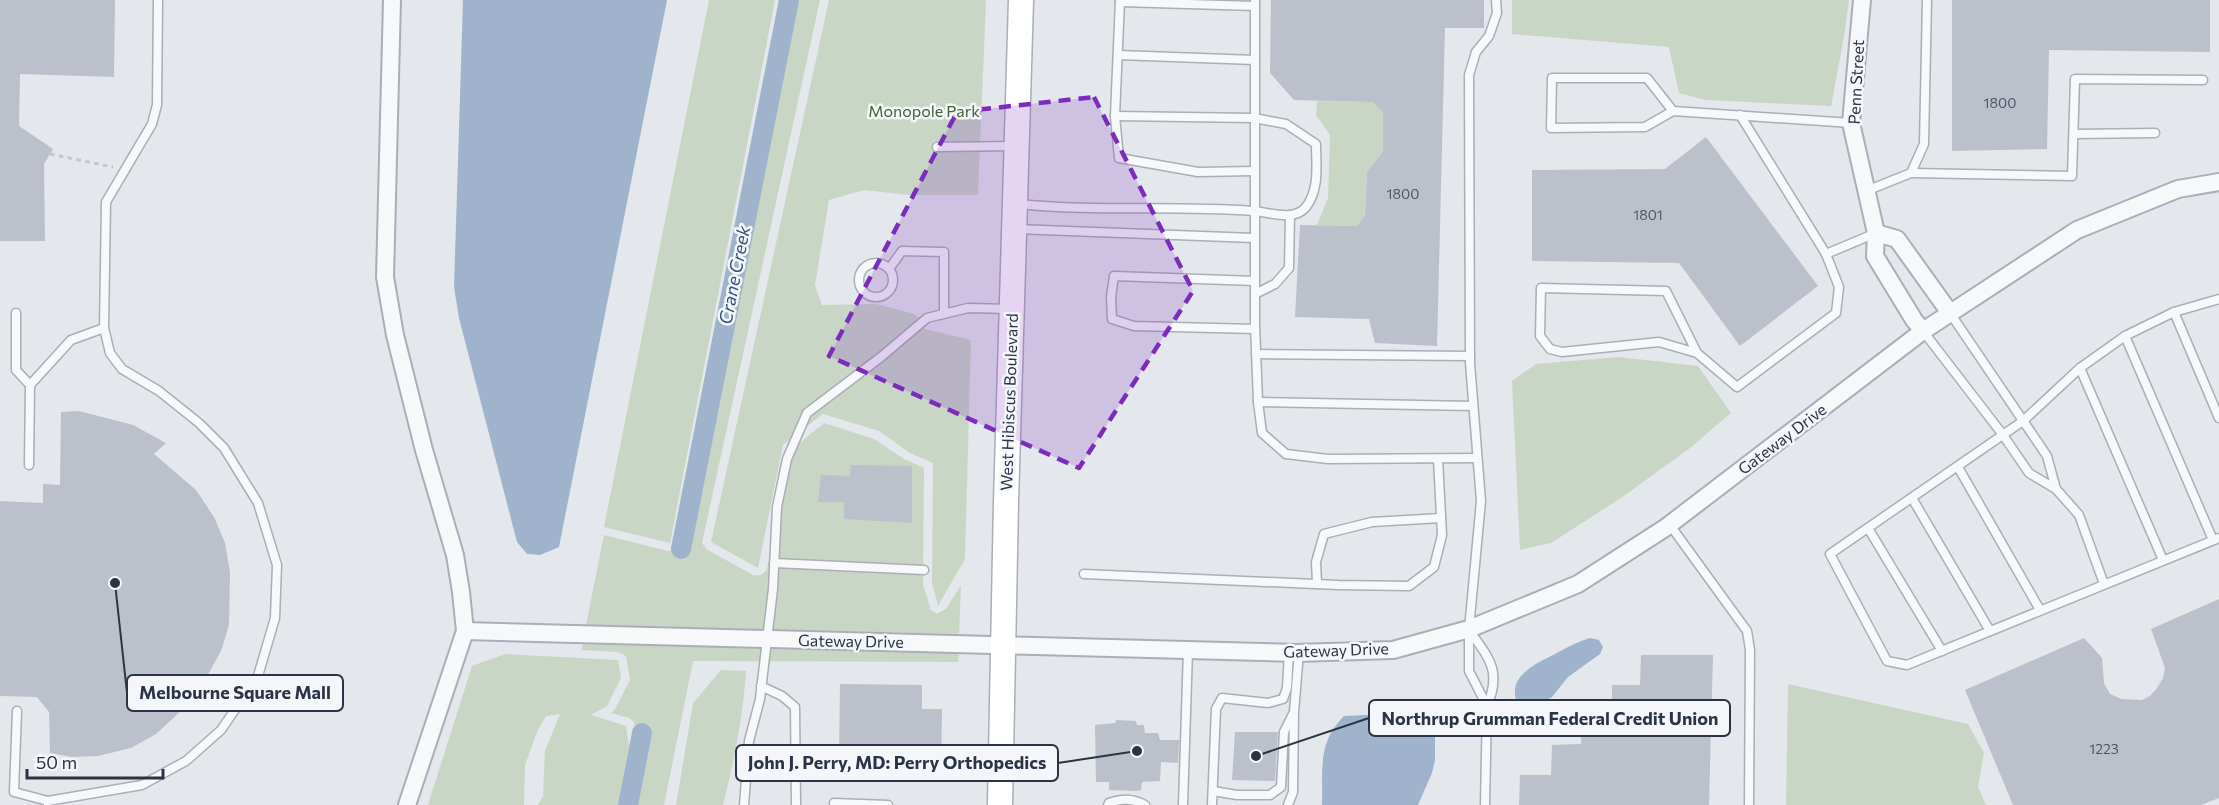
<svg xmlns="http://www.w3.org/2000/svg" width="2219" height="805" font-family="Commissioner,sans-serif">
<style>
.green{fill:#c9d6c5}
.water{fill:#9fb4cc}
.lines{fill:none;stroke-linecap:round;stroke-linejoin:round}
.canal{stroke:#9fb4cc;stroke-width:20}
.building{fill:#bbc0ca}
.lane-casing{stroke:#a9aeb7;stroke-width:11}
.street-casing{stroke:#a9aeb7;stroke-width:20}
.secondary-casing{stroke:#a9aeb7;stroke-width:27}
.path{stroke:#c2c5cb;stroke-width:3;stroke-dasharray:4.5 4.5;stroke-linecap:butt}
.lane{stroke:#f7f8fa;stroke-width:8}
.street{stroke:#f7f8fa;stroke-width:16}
.secondary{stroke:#fff;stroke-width:24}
.marked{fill:#7b2cbf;fill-opacity:0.2;stroke:#7b2cbf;stroke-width:4.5;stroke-dasharray:12 8;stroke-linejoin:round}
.labels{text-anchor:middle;stroke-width:5;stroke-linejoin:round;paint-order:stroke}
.number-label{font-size:14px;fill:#4f5766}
.street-label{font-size:16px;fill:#2b3445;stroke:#f4f6f9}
.park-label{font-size:16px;fill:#3f6138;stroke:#f4f6f9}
.water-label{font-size:18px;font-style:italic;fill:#34527a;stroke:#f4f6f9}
.leader{fill:none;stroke:#2b3445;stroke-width:2}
.callout-dot{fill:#2b3445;stroke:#f4f6f9;stroke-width:2}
.callout{fill:#f4f6f9;stroke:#2b3445;stroke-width:2}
.callout-label{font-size:18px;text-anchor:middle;font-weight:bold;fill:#2b3445}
</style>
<rect width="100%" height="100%" fill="#e4e7ec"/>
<!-- green -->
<g class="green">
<path d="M709,0H775L670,543L604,527Z"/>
<path d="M784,0H820L702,543L706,549L753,575C760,576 763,575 767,569L792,449L824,423L874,439L904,459L924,468L923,585L931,610L937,614L946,609L961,585L959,634L586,625L604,535L668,551L674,550L679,544Z"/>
<path d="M829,0H986L978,195H908L864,190L829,200L815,285L822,305L876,304L915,314L925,329L971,340L965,559L938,606L932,583L933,463L910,453L879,431L823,414L783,445L758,568L711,542Z"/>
<path d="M1512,0H1849L1845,31L1831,106L1705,100L1679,93L1669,47L1512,34Z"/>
<path d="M1317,101L1372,102L1383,112V151L1367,172L1365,215L1357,226L1317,225L1328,198L1330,135L1316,115Z"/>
<path d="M1619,357L1698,366L1731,413L1690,448L1621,498L1551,543L1520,550L1512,381L1536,364Z"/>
<path d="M583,644L959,652L958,662L693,661L664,805H627L638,747L634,722L629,718L611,713L615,709L630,680L626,656L618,652L581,650Z"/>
<path d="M505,654L618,660L621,678L607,706L591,715L626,726L629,746L618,805H538L543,796L545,751L560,714L546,716L537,732L525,765L524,805H428L472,666Z"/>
<path d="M721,670L746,671C743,717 734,761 723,805H676L693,703Z"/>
<path d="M1788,684L1968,724L1984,753L1978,787L1986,805H1786Z"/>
</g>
<!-- water -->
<g class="water">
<path d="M463,0H667L559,547L540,555L527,554L517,542L459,318L454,287Z"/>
<path d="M1590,638L1599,640L1603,647L1600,654L1568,677L1552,697L1541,703L1518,705C1505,677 1535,664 1555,654C1566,648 1577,642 1590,638Z"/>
<path d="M1426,707L1435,719V760L1432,773L1418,805H1322C1323,770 1317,742 1344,716L1387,714Z"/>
</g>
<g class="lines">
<!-- canal -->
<g class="canal">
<path d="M681,549L789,0"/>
<path d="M628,805L642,733"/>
</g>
</g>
<!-- building -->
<g class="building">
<path d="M0,0H115L114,77L20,74L19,126L53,149L44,164L45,241H0Z"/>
<path d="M1271,0H1484V28H1445L1437,346L1375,343L1369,319L1295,317L1300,225L1357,226L1365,215L1367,172L1383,151V112L1372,102L1294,100L1270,73Z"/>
<path d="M1952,0H2210V52L2049,50L2047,149L1952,151Z"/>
<path d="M1706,137L1818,286L1740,346L1679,263L1532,261V170L1665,169Z"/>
<path d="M79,411L133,425L166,443L154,454L196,490L214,517L225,543L230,572L229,625L221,651L195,698L156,734L131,748L98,756L72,757L50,753L49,712L37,697L0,696V501L43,503V484L60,485L61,412Z"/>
<path d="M851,465L912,466V523L844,519V502H818L821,475L850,476Z"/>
<path d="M2219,599V798L2201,805H2013L1965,690L2084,638L2102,658L2104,683L2110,694L2121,699L2142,700L2150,696L2157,688L2163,678L2165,668L2151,629Z"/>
<path d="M1641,655H1713L1709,805H1519L1520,775H1551L1552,745L1581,744L1582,715H1612V685H1640Z"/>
<path d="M840,684L922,685V709H942L941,780H858L859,757H839Z"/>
<path d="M1116,720L1136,721L1137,725H1144L1145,733H1158L1160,740H1179L1178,763L1161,762L1160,781L1142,782L1141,790L1135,791L1109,790V782H1096L1095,725L1115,723Z"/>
<path d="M1235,732H1278L1275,781L1232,780Z"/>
</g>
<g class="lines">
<defs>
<g id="lane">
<path d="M1120,0L1115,116L1119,158L1198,172L1254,171"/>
<path d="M1255,0V324L1258,402L1262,433L1286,454L1328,459L1477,458"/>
<path d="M1120,2L1255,6"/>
<path d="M1118,55L1255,60"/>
<path d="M1552,78H1647L1673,111L1645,127L1551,128Z"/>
<path d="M1673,111L1851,123"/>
<path d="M2074,134L2155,133"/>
<path d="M937,147L1016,146"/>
<path d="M1911,173L2072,176L2075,79L2203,80"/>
<path d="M1866,191L1911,173L1924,144L1927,0"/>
<path d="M1018,204C1096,212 1175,205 1253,211C1269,212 1294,222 1306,207C1320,189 1316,164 1316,144L1286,124L1254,118L1115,116"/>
<path d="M1015,229L1254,238"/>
<path d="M1826,254L1876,233"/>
<circle cx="876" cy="280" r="17"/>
<path d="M889,269L902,251L944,252V313"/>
<path d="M1255,281L1114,276L1111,297L1112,319L1134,326L1255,329"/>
<path d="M1255,294L1275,284L1289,268L1290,215"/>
<path d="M2219,299L2174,312L2125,336L2080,368L2023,421L1830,554L1887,661L1907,665L2219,538"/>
<path d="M2174,312L2219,418"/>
<path d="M16,313V370L30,385"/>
<path d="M1950,313L2047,456L2056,489"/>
<path d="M1923,331L2003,435L2029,473L2056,489L2079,515L2104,584"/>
<path d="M2125,336L2213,540"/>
<path d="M1697,353L1659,342L1562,352L1550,349L1540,336L1541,288L1666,291L1697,353L1737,387L1836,313L1839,287L1826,254L1740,115"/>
<path d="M1256,354L1470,356"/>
<path d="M2080,368L2163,560"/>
<path d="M1258,402L1473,406"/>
<path d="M29,465L30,385L71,340L104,328"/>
<path d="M1958,467L2040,610"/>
<path d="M1912,498L1990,631"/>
<path d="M1670,525L1747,631L1750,650L1749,805"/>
<path d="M1868,528L1942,651"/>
<path d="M774,563L924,570"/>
<path d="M1084,574L1338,585L1409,586L1434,567L1442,535L1438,459"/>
<path d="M1317,584L1316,562L1324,534L1372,522L1441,518"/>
<path d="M1469,630C1489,658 1502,671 1487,706L1485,805"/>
<path d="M761,686L782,696L795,707L796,805"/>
<path d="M1487,706L1469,671V629L1481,501L1470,363L1469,75L1476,52L1489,36L1497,13L1496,0"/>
<path d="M17,711L14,792L48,801"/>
<path d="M1213,791L1237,795H1270L1281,787L1284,732L1293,714"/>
<path d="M834,803L888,805"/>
<path d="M48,805V801L142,785L186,761L221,730L258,676L275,618L277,565L258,503L224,448L199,423L159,391L122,369L110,353L104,328L106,202L152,124L157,105L158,0"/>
<path d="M744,805L749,741L760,699L773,589L777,507L787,459L807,413L881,357L927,318L968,308L1011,309"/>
<path d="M1108,805L1109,803C1122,798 1133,798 1145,805"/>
<path d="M1183,805L1188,650"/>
<path d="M1212,805L1216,709L1222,698L1268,703L1283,699L1287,688L1289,652"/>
<path d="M1288,805L1293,792L1294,712L1299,652"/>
</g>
<g id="street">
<path d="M392,0L385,277L395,335L424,450L455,555L461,592L465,631L407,805"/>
<path d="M1862,0L1851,123L1876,233L1875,256L1914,320L1923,331"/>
<path d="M1876,233L1897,239L1950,313"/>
<path d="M465,631L1296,653L1393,650L1469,629L1578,584L1665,528L1923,331L2077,230L2178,189L2219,182"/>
</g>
<path id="secondary" d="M1000,805L1006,502L1021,0"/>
</defs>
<!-- lane casing -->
<use href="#lane" class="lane-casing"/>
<!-- street casing -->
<use href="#street" class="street-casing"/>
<!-- secondary casing -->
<use href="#secondary" class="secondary-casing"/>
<!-- path -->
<path class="path" d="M50,154L113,167"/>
<!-- lane -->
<use href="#lane" class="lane"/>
<!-- street -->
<use href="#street" class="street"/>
<!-- secondary -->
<use href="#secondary" class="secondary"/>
</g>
<!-- marked area -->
<path class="marked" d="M1094,97L1193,291L1079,468L829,356L957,112Z"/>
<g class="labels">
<!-- number labels -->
<g class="number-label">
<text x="2000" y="108">1800</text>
<text x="1403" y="199">1800</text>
<text x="1648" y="220">1801</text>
<text x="2104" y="754">1223</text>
</g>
<!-- street labels -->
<g class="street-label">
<text transform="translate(1856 82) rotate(-87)" y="6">Penn Street</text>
<text transform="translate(1009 402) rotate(-88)" y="6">West Hibiscus Boulevard</text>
<text transform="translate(1782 439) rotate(-37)" y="6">Gateway Drive</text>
<text transform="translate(851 641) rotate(1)" y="6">Gateway Drive</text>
<text transform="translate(1336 650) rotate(-2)" y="6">Gateway Drive</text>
</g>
<!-- park labels -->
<g class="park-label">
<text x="924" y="117">Monopole Park</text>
</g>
<!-- water labels -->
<g class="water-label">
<text transform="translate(735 275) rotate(-79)" y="6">Crane Creek</text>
</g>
</g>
<!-- callouts -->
<path class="leader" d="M115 583L127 693M1256 756L1369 718M1137 751L1058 763"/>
<g class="callout-dot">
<circle cx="115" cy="583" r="6"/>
<circle cx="1256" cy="756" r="6"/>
<circle cx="1137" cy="751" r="6"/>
</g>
<g class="callout">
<rect x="127" y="675" width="216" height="36" rx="6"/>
<rect x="1369" y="700" width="361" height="36" rx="6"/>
<rect x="736" y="745" width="322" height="36" rx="6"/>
</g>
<g class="callout-label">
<text x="235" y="699">Melbourne Square Mall</text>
<text x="1550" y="725">Northrup Grumman Federal Credit Union</text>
<text x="897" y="769">John J. Perry, MD: Perry Orthopedics</text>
</g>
<!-- scale -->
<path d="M27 769v9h136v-9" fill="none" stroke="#2b3445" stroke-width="3"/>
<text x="36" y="769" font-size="18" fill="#2b3445" stroke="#f4f6f9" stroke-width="4.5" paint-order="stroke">50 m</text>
</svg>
